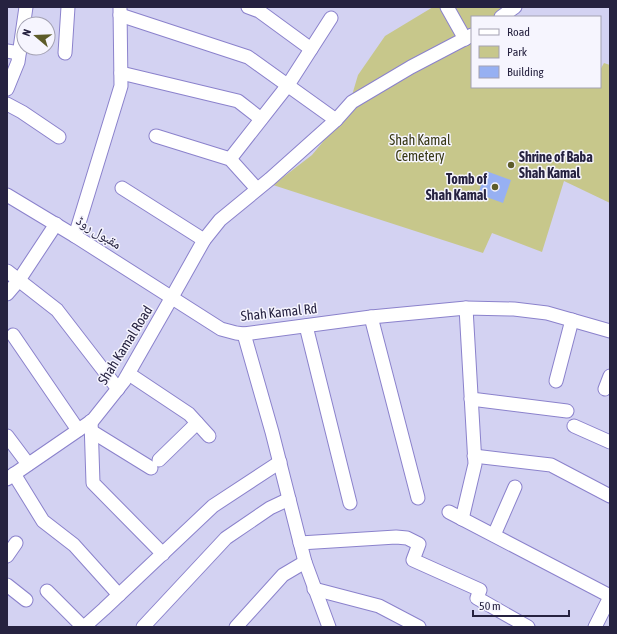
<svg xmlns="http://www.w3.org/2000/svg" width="617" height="634" font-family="'Asap Condensed','Noto Naskh Arabic',sans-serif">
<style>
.green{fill:#c7c78b}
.building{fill:#97b0f2}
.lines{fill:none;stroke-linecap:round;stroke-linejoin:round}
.minor-casing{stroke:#8b82cc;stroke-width:15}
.minor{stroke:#fff;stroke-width:13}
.poi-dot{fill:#5d5c29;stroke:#f6f5fe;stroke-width:1.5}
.labels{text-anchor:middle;stroke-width:3;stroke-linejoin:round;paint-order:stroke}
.park-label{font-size:14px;fill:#373715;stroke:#f6f5fe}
.poi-label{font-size:14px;font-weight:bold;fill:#262240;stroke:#f6f5fe;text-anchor:start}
.street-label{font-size:14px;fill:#262240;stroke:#f6f5fe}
</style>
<rect width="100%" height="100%" fill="#d3d2f2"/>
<!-- green -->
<path class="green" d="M433,7H512L509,17H472V87H600V70L604,63L610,65V203L564,181L542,252L492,233L483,253L273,185L312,155L340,121L347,112L358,75L385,36Z"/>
<!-- building -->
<path class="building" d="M486,171L511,180L503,203L478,194Z"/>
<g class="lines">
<defs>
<g id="minor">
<path d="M248,7L259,11L311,49"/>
<path d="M447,7L465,39"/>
<path d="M120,15L248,57L336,120"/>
<path d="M501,17L515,7"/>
<path d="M7,51L19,53"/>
<path d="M65,53L68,7"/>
<path d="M121,73L238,101L261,119"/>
<path d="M7,89L18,62L26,7"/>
<path d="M7,104L22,112L59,137"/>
<path d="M156,136L230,159L257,189"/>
<path d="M230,159L288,85L331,18"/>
<path d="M122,188L204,240"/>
<path d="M7,195L75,236L221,329L236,333L244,334L371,317L466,308L514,309L547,313L610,331"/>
<path d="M75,236L121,86L120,8"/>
<path d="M7,271L57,310L118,389"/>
<path d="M7,294L19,280L56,224"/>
<path d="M371,317L418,498"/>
<path d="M306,326L350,503"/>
<path d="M244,334L272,432L305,562L329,627"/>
<path d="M13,335L78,430"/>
<path d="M129,374L189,414L209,436"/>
<path d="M556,381L572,320"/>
<path d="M605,389L610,376"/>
<path d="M471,399L567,411"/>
<path d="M91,421L93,483L163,554"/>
<path d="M574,426L610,442"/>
<path d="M91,431L151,468"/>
<path d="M7,436L28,464"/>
<path d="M474,456L551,465L610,496"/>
<path d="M159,460L197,423"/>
<path d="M14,474L43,521L74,545L119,595"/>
<path d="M7,479L93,420L124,381L172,297L204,240L220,220L270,179L336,120L352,102L411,67L472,35"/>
<path d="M449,512L610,596"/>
<path d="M462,519L475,464L466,308"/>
<path d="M494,535L515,487"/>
<path d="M300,543L396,537L407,538L419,544L413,560L480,590L477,598L528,627"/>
<path d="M7,556L16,543"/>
<path d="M7,585L26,600"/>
<path d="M314,589L379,606L419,627"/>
<path d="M47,591L83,627"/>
<path d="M84,627L104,609L213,506L280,462"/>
<path d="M143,627L226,538L270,508L289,499"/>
<path d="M236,627L283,575L305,562"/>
<path d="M595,627L610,597"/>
</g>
</defs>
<!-- minor casing -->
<use href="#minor" class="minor-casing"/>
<!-- minor -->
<use href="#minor" class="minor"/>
</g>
<!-- markers -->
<g class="poi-dot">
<circle cx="511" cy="165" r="4"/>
<circle cx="495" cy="187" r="4"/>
</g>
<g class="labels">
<!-- park labels -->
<g class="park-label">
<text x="420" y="145">Shah Kamal<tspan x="420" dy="16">Cemetery</tspan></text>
</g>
<!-- poi labels -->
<g class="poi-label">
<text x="519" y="162">Shrine of Baba<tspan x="519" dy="16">Shah Kamal</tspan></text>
<text x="487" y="184" text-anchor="end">Tomb of<tspan x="487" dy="16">Shah Kamal</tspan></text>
</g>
<!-- street labels -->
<g class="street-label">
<text transform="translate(99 232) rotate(32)" y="5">مقبول روڈ</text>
<text transform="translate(279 312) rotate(-6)" y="5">Shah Kamal Rd</text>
<text transform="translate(125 345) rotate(-58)" y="5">Shah Kamal Road</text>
</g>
</g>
<!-- border -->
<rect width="617" height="634" fill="none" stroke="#262240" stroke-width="16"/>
<!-- legend -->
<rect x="471" y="16" width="130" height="72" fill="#f6f5fe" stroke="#a3a1b2"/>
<rect x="479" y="29" width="20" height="6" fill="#ffffff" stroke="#a3a1b2"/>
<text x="507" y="36" font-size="12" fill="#262240">Road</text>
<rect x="479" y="46" width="20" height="12" fill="#c7c78b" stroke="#a3a1b2"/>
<text x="507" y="56" font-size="12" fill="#262240">Park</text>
<rect x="479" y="66" width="20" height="12" fill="#97b0f2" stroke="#a3a1b2"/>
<text x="507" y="76" font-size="12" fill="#262240">Building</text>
<!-- north arrow -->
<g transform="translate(36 36) rotate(289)"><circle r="19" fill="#f6f5fe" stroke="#a3a1b2"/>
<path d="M0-3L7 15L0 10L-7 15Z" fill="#5d5c29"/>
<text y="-6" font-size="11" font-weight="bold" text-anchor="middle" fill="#262240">N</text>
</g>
<!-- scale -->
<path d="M473 610v6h96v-6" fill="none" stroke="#262240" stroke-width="2"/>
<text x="479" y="610" font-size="12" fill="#262240" stroke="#f6f5fe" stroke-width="3" paint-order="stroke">50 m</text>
</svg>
